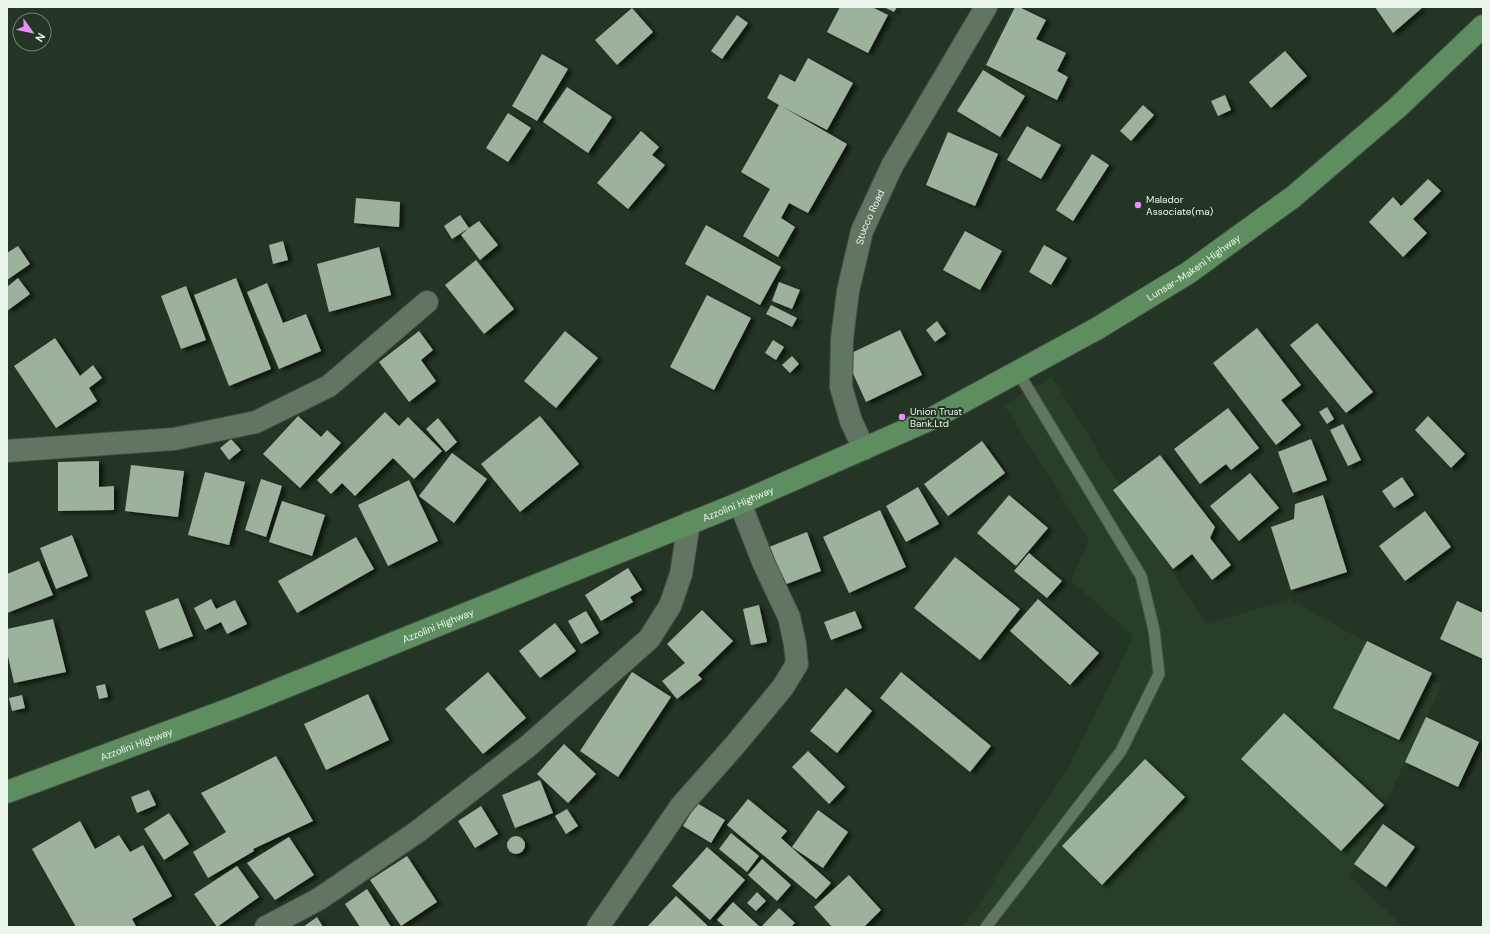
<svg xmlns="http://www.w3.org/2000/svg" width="1490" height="934" font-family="'DM Sans',sans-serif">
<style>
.built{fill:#293e29}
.building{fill:#9db19d;filter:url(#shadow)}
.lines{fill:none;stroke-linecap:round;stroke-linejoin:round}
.service-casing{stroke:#425043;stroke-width:13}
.minor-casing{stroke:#425043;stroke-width:24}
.primary-casing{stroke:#425043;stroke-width:24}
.service{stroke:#627462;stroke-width:11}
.minor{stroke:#627462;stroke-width:22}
.primary{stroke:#5e8e60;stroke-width:22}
.poi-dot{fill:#e98efe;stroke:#253525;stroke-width:1.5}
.labels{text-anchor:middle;stroke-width:4;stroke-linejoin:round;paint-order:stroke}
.poi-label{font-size:10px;fill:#eaf5ea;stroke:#253525;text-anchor:start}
.street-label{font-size:10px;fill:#eaf5ea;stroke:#253525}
</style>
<defs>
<filter id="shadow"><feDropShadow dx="4.5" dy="2.5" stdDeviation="2" flood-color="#0009"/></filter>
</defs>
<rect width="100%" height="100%" fill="#253525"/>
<!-- built -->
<path class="built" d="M1052,377L1206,625L1289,599L1442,685L1350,877L1404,927H961L973,913L1068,768L1134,636L1071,581L1089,540L1004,405Z"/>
<!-- building -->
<g class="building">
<path d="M840,7H872L888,15L868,53L827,32Z"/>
<path d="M884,7H897L894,12Z"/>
<path d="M1015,7H1019L1046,20L1036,39L1066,53L1057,71L1068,77L1057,100L986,65Z"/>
<path d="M1375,7H1423L1393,33Z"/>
<path d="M632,8L653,32L617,65L595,40Z"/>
<path d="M737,15L748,23L722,59L711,51Z"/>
<path d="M1285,51L1307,76L1271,108L1249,82Z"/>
<path d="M542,54L568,69L537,121L512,106Z"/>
<path d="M808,58L853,83L827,130L781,106L847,144L808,213L789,203L781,218L795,227L778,257L743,236L770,189L741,172L779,105L767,98L780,74L795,82Z"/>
<path d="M983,70L1025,96L1000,137L957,111Z"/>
<path d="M567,87L612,117L588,153L543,122Z"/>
<path d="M1225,95L1231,110L1218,116L1211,101Z"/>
<path d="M1143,105L1154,115L1131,141L1120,131Z"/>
<path d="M508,113L531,128L508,162L486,148Z"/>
<path d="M1027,126L1061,145L1041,179L1007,160Z"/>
<path d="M641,131L659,147L652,155L665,165L628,209L597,183Z"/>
<path d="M948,132L998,154L975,206L926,185Z"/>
<path d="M1092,154L1109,165L1073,221L1056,210Z"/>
<path d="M1428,179L1441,191L1413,219L1427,233L1403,257L1369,222L1393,197L1401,206Z"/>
<path d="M356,198L400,202L399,227L354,223Z"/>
<path d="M460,215L469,228L479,221L498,245L480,260L461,235L469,228L452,239L444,226Z"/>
<path d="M706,225L781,267L760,305L685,264Z"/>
<path d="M965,231L1002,251L980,290L943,270Z"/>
<path d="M283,241L288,260L273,264L269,245Z"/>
<path d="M1044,245L1067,258L1051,285L1029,272Z"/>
<path d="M18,246L30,264L7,280V253Z"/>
<path d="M379,247L391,295L329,312L317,264Z"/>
<path d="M476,260L514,309L484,334L445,285Z"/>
<path d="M18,278L30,294L7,311V287Z"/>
<path d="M236,278L271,369L229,386L194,295Z"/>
<path d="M779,282L800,290L792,309L772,301Z"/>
<path d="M267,283L283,323L306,314L321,351L279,369L247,292Z"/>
<path d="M186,286L206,340L181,349L161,296Z"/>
<path d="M707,295L751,318L714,390L670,367Z"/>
<path d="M771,305L797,318L792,327L766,314Z"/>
<path d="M937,321L946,334L935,342L926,330Z"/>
<path d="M1317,323L1373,392L1346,413L1290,345Z"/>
<path d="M1257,328L1301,385L1281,400L1301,425L1276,445L1213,363Z"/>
<path d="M900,330L922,375L866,402L845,356Z"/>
<path d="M419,331L433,350L421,360L436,381L409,402L379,362Z"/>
<path d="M565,331L598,358L556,408L524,381Z"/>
<path d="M55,338L80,376L93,365L102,378L89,388L97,401L56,428L14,366Z"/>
<path d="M773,340L784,347L776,360L765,353Z"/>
<path d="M792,356L799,364L790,373L782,365Z"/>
<path d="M1327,407L1334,419L1327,424L1319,412Z"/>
<path d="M1228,408L1259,448L1231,470L1226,464L1200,484L1174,449Z"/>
<path d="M385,412L399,426L408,417L442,451L414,479L393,458L355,496L342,483L331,494L317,480Z"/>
<path d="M298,416L321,437L327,430L341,443L300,488L263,454Z"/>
<path d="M540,416L579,464L520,512L481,464Z"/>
<path d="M1428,416L1465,454L1451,468L1415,430Z"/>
<path d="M438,418L457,442L446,452L426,429Z"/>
<path d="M1343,424L1361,460L1348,466L1330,430Z"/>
<path d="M231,439L241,450L229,460L220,448Z"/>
<path d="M1311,439L1327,480L1293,493L1278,452Z"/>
<path d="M982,441L1005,473L948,516L924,484Z"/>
<path d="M452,453L487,479L454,523L419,496Z"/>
<path d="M1160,455L1215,527L1210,538L1231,565L1212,580L1192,554L1173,569L1113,490Z"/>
<path d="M99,461V487L114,486V510L58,511V462Z"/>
<path d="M131,465L184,471L178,517L125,511Z"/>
<path d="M205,472L245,482L229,545L188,535Z"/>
<path d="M1250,473L1279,508L1239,541L1210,506Z"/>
<path d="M1402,477L1414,495L1394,508L1382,491Z"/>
<path d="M261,479L282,486L266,537L245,530Z"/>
<path d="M409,480L438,541L388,566L358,505Z"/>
<path d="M918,487L939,524L906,542L886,506Z"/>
<path d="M1009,495L1048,528L1016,566L977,533Z"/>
<path d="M1323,495L1347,572L1291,590L1271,527L1294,519L1295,504Z"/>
<path d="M282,501L325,515L312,556L269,542Z"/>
<path d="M880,510L906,567L849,593L823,537Z"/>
<path d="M1425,511L1451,547L1405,581L1379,546Z"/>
<path d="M807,532L821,571L784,585L769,547Z"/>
<path d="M72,535L88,576L56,589L40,548Z"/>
<path d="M356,537L374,569L297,613L278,581Z"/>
<path d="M1029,553L1062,581L1047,598L1014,571Z"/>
<path d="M955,557L1020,609L980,660L914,608Z"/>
<path d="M39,561L53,595L7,613V574Z"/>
<path d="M628,568L642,590L630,597L633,602L601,621L585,595Z"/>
<path d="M178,598L193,636L159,649L145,611Z"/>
<path d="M211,599L216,609L235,600L247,624L227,634L221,622L205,630L194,608Z"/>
<path d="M1038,599L1099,653L1070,685L1010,631Z"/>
<path d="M1457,601L1483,613V659L1440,639Z"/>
<path d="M759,605L767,642L751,645L743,609Z"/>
<path d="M702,610L733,641L698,675L702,679L677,699L662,681L685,663L667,644Z"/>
<path d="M586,611L599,633L581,644L568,621Z"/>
<path d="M855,611L862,628L831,640L824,622Z"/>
<path d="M53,619L66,672L14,683L7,652V629Z"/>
<path d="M555,623L576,651L540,678L519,651Z"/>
<path d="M1367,641L1432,673L1399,740L1333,708Z"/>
<path d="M488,672L526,718L483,754L445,709Z"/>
<path d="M632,672L671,697L618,777L580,751Z"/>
<path d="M901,672L991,746L970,772L880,698Z"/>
<path d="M105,684L108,697L99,699L96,686Z"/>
<path d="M846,688L872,711L837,753L810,731Z"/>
<path d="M368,694L389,740L326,770L304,724Z"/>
<path d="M22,695L25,708L12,711L9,698Z"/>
<path d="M1284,713L1384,805L1341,851L1241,759Z"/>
<path d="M1426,717L1479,742L1458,787L1405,762Z"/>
<path d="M564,744L596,774L568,803L537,774Z"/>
<path d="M808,751L845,787L829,804L792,767Z"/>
<path d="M276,756L313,821L253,849L254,851L208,878L193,852L226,832L201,793Z"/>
<path d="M1145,759L1185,797L1102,885L1062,846Z"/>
<path d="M540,780L553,813L515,828L502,795Z"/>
<path d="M149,790L156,805L137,813L131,797Z"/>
<path d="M748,799L787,831L781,838L831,883L816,899L727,825Z"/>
<path d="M697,803L725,820L711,843L683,826Z"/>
<path d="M481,806L498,834L475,848L458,821Z"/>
<path d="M567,809L578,826L566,834L555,816Z"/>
<path d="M818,810L848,832L823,868L792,847Z"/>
<path d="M169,813L189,844L164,860L144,829Z"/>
<path d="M80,821L95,849L119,835L130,852L143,845L172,896L132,919L136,926L135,927H76L32,849Z"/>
<path d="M1383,824L1415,847L1386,887L1354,864Z"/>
<path d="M731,833L759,856L747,872L719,849Z"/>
<circle cx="516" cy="845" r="9"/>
<path d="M289,837L314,875L275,900L247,863Z"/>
<path d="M707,847L745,880L710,920L672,886Z"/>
<path d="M407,856L437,902L401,926L370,880Z"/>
<path d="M762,859L791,885L777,901L748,875Z"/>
<path d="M237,866L259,897L217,927L194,894Z"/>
<path d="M849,875L881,910L864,927H832L814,907Z"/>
<path d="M367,889L391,927H360L345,904Z"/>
<path d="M757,892L766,901L756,911L747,903Z"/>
<path d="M676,896L709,927H647Z"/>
<path d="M733,902L760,927H725L717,920Z"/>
<path d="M779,908L795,923L791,927H761Z"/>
<path d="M317,917L323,927H303Z"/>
</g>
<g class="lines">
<defs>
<path id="service" d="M986,927L1121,751L1159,674L1154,630L1141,576L1018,372"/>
<g id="minor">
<path id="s1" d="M864,449L851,421L841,387L842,339L848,291L862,231L892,166L986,7"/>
<path d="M7,451L174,439L256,422L329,386L427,302"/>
<path d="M266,927L319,899L417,832L527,747L649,639L670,606L681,574L689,523"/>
<path d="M598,927L681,806L735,745L783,687L797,664L795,644L789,617L764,564L740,503"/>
</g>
<g id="primary">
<path id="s2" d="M7,792L238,706L740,503L931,419L1098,328L1188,273L1293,197L1397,108L1483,26"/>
</g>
</defs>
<!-- service casing -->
<use href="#service" class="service-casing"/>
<!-- minor casing -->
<use href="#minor" class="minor-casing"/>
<!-- primary casing -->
<use href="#primary" class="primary-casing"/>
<!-- service -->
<use href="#service" class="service"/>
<!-- minor -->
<use href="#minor" class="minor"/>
<!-- primary -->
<use href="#primary" class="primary"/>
</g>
<!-- markers -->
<g class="poi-dot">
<circle cx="1138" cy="205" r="4"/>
<circle cx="902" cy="417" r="4"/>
</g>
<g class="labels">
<!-- poi labels -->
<g class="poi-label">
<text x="1146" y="203">Malador<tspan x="1146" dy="12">Associate(ma)</tspan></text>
<text x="910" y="415">Union Trust<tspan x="910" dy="12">Bank.Ltd</tspan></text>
</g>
<!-- street labels -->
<g class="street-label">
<text dy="4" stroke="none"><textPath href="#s1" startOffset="240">Stucco Road</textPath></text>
<text dy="4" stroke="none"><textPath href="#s2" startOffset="1300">Lunsar-Makeni Highway</textPath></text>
<text dy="4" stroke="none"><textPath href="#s2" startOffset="786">Azzolini Highway</textPath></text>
<text dy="4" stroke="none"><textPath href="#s2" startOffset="462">Azzolini Highway</textPath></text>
<text dy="4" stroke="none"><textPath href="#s2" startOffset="138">Azzolini Highway</textPath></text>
</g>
</g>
<!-- border -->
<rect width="1490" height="934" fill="none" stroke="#eaf5ea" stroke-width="16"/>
<!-- north arrow -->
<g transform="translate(32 32) rotate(123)"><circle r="19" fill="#253525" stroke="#748274"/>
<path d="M0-3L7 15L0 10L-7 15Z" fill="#e98efe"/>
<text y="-6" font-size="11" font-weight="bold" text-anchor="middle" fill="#eaf5ea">N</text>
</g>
</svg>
